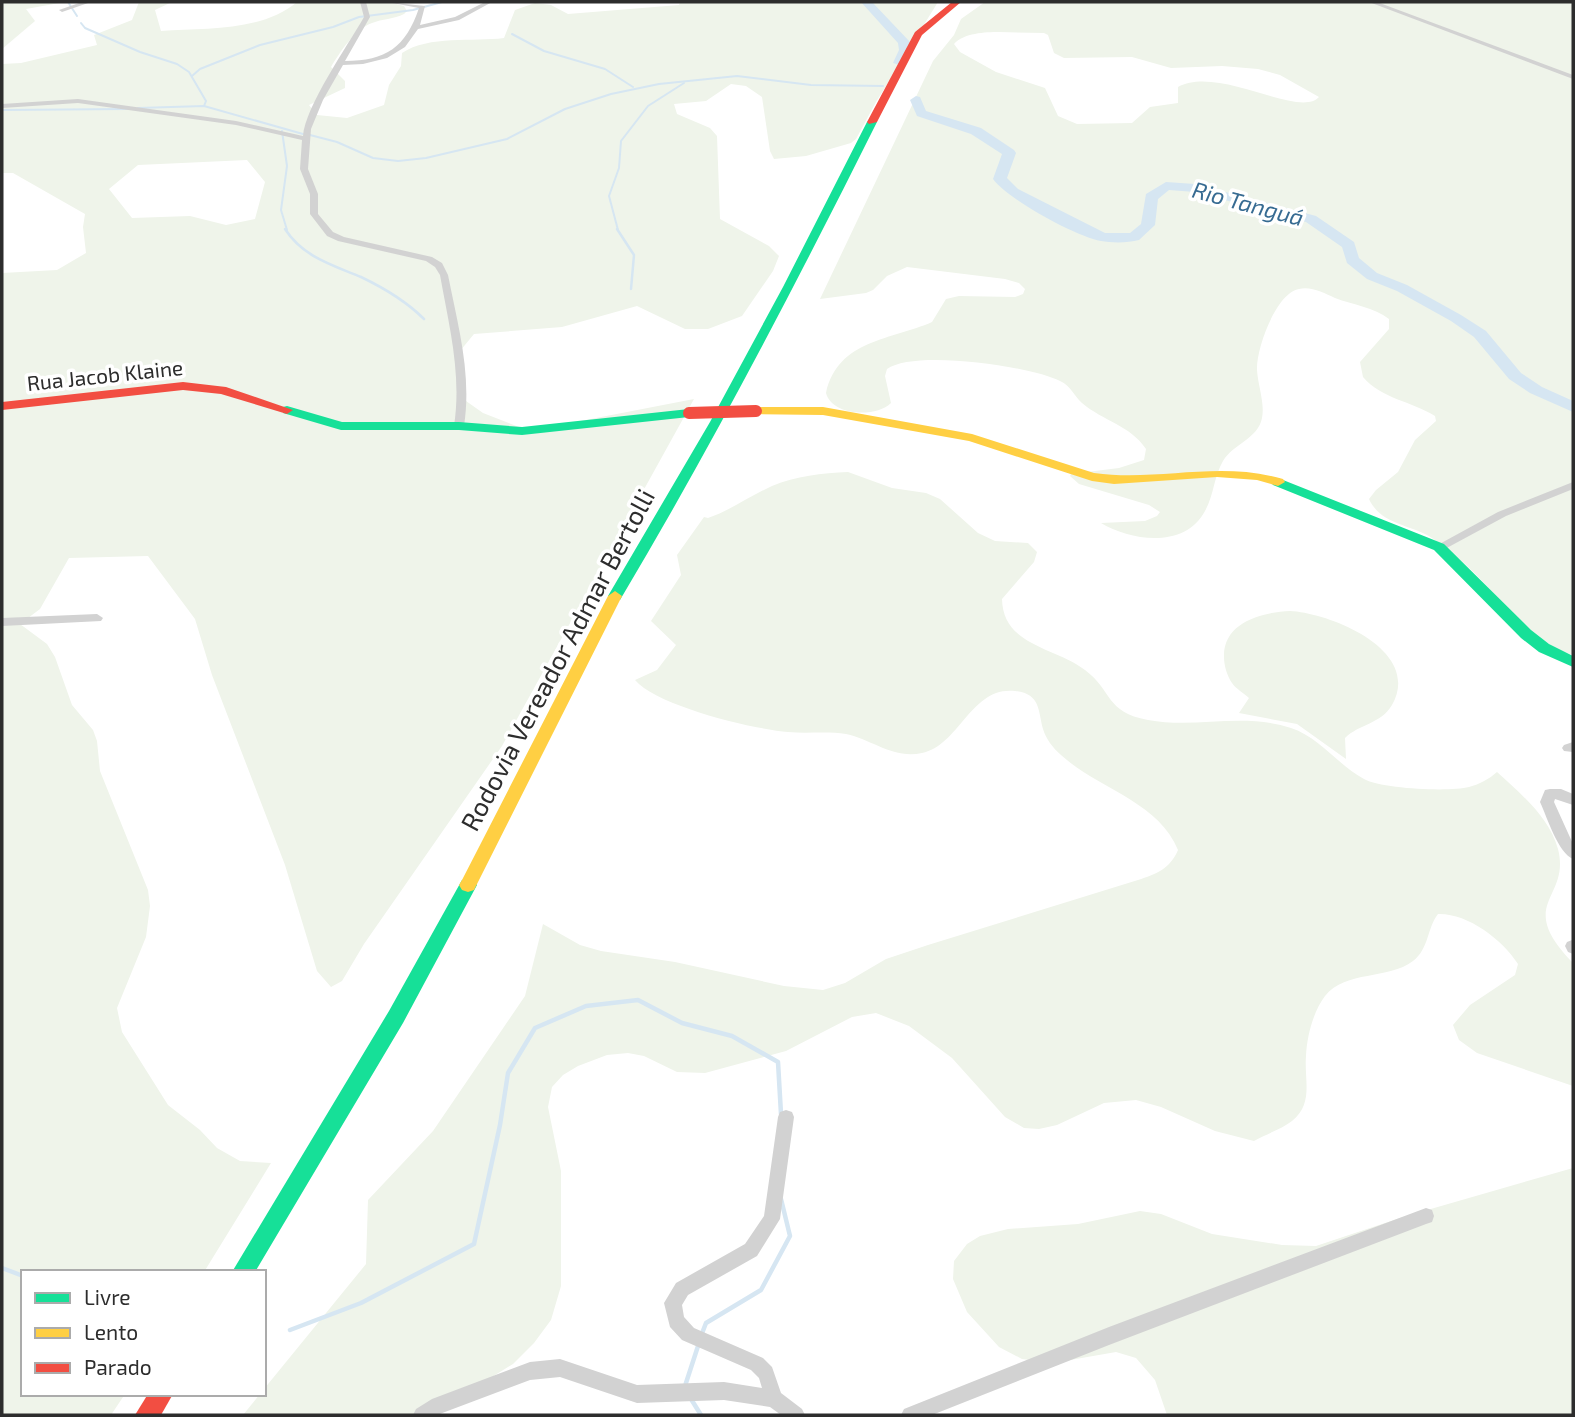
<svg xmlns="http://www.w3.org/2000/svg" width="1575" height="1417" font-family="'Exo 2',sans-serif">
<style>
.green{fill:#eff4ea;fill-rule:evenodd}
.lines{fill:none;stroke-linecap:round;stroke-linejoin:round}
.stream-far2{stroke:#d6e6f2;stroke-width:2}
.stream-far1{stroke:#d6e6f2;stroke-width:2.5}
.stream{stroke:#d6e6f2;stroke-width:4.5}
.river{fill:#d6e6f2;fill-rule:evenodd}
.street{fill:#d2d2d2;fill-rule:evenodd}
.fast{fill:#16e098;fill-rule:evenodd}
.slow{fill:#ffcf43;fill-rule:evenodd}
.jam{fill:#f24e42;fill-rule:evenodd}
.jam-bridge{stroke:#f24e42;stroke-width:12}
.labels{text-anchor:middle;stroke-width:7;stroke-linejoin:round;paint-order:stroke}
.far-street-label{font-size:21px;fill:#2d2d2d;stroke:#fff}
.far-water-label{font-size:23px;font-style:italic;fill:#376b92;stroke:#fff}
.street-label{font-size:26px;fill:#2d2d2d;stroke:#fff}
</style>
<rect width="100%" height="100%" fill="#fff"/>
<!-- green -->
<g class="green">
<path d="M2,2H65L26,9L35,21L2,49Z"/>
<path d="M139,2H172L155,10L161,31C205,28 261,32 297,2H389L404,6L407,11L404,14C394,19 382,19 372,23C355,29 340,52 331,67L345,81V88L309,105L317,115L347,118L384,105L389,85L401,66L402,53C429,35 473,42 504,38L515,10L535,3L551,5L568,14L679,5L680,2H938L876,102L856,139L851,143L806,156L774,159L770,151L762,97L746,86L731,84L706,101L674,104L677,114L710,128L717,136L720,219L769,246L779,256L773,271L742,316L708,329H685L637,306L562,327L474,334L460,351L466,401L483,413L529,431L694,399L502,746L364,944L342,981L331,987L317,971L285,865L212,675L195,619L148,556L69,558L40,609L20,624L47,644L55,657L72,705L93,730L97,741L100,771L148,890L150,906L146,937L117,1008L122,1032L168,1105L200,1130L217,1148L240,1161L271,1163L204,1272H23V1394H125L111,1415H2V273L57,270L86,253L83,227L85,214L13,173H2V64L21,63L97,45L94,35L132,20ZM247,160L265,182L255,219L226,225L190,216L132,218L109,189L138,165Z"/>
<path d="M985,2H1573V655C1527,642 1491,583 1453,554C1445,548 1436,540 1427,535C1406,524 1380,523 1369,499L1376,490L1398,472L1415,440L1436,421L1435,416C1411,401 1382,399 1363,377L1360,362L1389,329V319C1374,307 1353,305 1335,298C1324,293 1311,286 1299,289C1276,293 1256,349 1257,370C1258,386 1265,403 1262,418C1258,439 1233,444 1223,461C1214,476 1214,495 1205,511C1185,549 1131,541 1101,523L1145,521L1157,516L1160,512L1149,505L1079,484L1070,476L1071,474L1119,468L1144,460L1146,449C1130,425 1103,421 1082,403C1074,396 1071,386 1060,381C1030,366 914,349 887,369L885,376L891,403C876,418 832,416 826,393C838,339 892,340 932,322L946,299L959,296L1015,297L1023,294L1025,289L1019,283L1005,279L907,267L887,276L873,290L866,293L820,299L933,61L954,35L961,19ZM999,32L1044,33L1048,35L1054,53L1064,58L1132,57L1171,68L1222,66L1258,69L1280,75L1319,97C1299,119 1219,65 1178,87V103L1150,107L1132,123L1077,124L1058,116L1045,88L996,72L960,52L954,44C964,33 985,32 999,32Z"/>
<path d="M848,472L892,488L926,493L940,499L978,533L995,541L1028,543L1037,552L1034,562L1002,599C1003,646 1055,647 1085,670C1113,691 1105,712 1148,720C1196,729 1242,712 1291,728C1319,737 1338,765 1364,779C1382,789 1450,792 1469,787C1480,784 1489,779 1497,772C1521,794 1549,817 1558,849C1571,900 1514,902 1573,963V1086L1477,1053L1459,1040L1453,1025L1470,1005L1515,975L1518,964C1502,939 1467,913 1438,914C1427,928 1429,949 1413,961C1388,980 1346,970 1325,996C1313,1012 1307,1036 1306,1056C1304,1080 1314,1103 1292,1121C1282,1129 1266,1134 1254,1141L1215,1131L1161,1107L1136,1100L1104,1103L1057,1125L1039,1129L1024,1128L1005,1117L952,1058L909,1026L876,1013L852,1017L786,1051L705,1073L677,1072L644,1056L628,1053L607,1055L578,1066L563,1075L552,1087L548,1107L561,1171V1286L551,1320L534,1343L513,1364L431,1415H243L260,1394H264V1389L366,1264L368,1200L433,1131L525,996L543,924L580,945L601,951L675,962L784,986L823,990L845,983L886,959L928,945L1138,880C1156,874 1170,869 1178,850C1158,801 1098,789 1061,755C1053,748 1046,739 1043,729C1038,711 1041,694 1015,691C971,686 960,745 922,753C893,759 873,740 846,734C827,731 807,734 788,732C752,729 657,706 635,680L657,670L676,645L651,621L681,575L677,555L704,517L708,518C731,510 750,496 772,486C796,476 822,473 848,472Z"/>
<path d="M1290,611C1330,613 1423,650 1392,705C1381,724 1359,724 1345,738L1346,759L1297,724L1239,713L1249,698C1244,693 1236,689 1232,683C1227,676 1224,665 1224,657C1223,622 1263,612 1290,611Z"/>
<path d="M1573,1168V1415H1167L1155,1380L1136,1358L1116,1352L1053,1363L1022,1359L999,1347L967,1312L953,1279L954,1261L967,1244L980,1236L1008,1229L1078,1224L1140,1211L1161,1214L1212,1234L1282,1245L1316,1246L1403,1217Z"/>
</g>
<g class="lines">
<!-- stream-far2 -->
<g class="stream-far2">
<path d="M68,2L77,16"/>
<path d="M81,23L85,28L140,52L177,64L189,72L206,101L204,106"/>
<path d="M512,34L544,51L605,69L633,87"/>
<path d="M192,76L200,69L260,45L333,27L359,17L413,10L442,2"/>
<path d="M138,108L204,106L303,134"/>
<path d="M2,110L127,109"/>
<path d="M282,131L287,166L281,210L287,230"/>
<path d="M310,135L337,142L373,158L398,161L426,158L507,139L565,109L611,94L659,84L737,76L811,85L883,86"/>
<path d="M618,230L609,196L619,168L621,141L648,106L684,83"/>
</g>
<!-- stream-far1 -->
<g class="stream-far1">
<path d="M285,229C303,257 332,265 361,277C384,288 406,301 424,319"/>
<path d="M617,229L634,255L631,289"/>
</g>
<!-- stream -->
<g class="stream">
<path d="M2,1268L23,1276"/>
<path d="M290,1330L361,1303L474,1244L500,1125L508,1073L535,1028L586,1006L638,1000L682,1023L732,1036L778,1062L781,1114"/>
<path d="M701,1336L706,1323L761,1290L790,1236L781,1199"/>
<path d="M685,1386L699,1343"/>
<path d="M691,1399L701,1415"/>
</g>
<!-- river -->
<g class="river">
<path d="M861,2H872L910,42L911,50L903,66L893,63L899,50L898,43Z"/>
<path d="M916,96L920,97L926,111L981,128L1014,150L1016,153L1007,178L1018,189L1105,233H1130L1141,224L1146,194L1166,182L1195,184L1316,216L1354,242L1359,258L1377,273L1407,285L1461,315L1486,331L1521,373L1542,387L1573,401V412L1530,393L1509,379L1474,337L1451,321L1397,291L1367,279L1347,263L1342,247L1306,222L1195,192L1169,190L1158,199L1155,225L1139,240C1128,243 1112,243 1101,241C1075,236 1009,200 993,179L1002,154L971,134L917,116L910,100Z"/>
</g>
<!-- street -->
<g class="street">
<path d="M82,2H91L62,12L59,10Z"/>
<path d="M360,2H366L370,17L345,61C386,61 406,47 419,8L387,2L425,6L420,25L455,17L485,2H492L459,20L418,29L405,47L387,58L363,64L343,65L323,100L311,129L308,169L318,194V214L333,232L344,237L432,257L442,263L448,275C458,326 472,374 464,426L459,429L454,426C462,374 449,326 440,275L435,267L426,261L338,241L327,236L310,214V194L300,169L302,140L236,125L78,103L2,108V104L78,99L236,121L303,136C305,107 348,45 364,17Z"/>
<path d="M1369,2H1377L1573,75V79Z"/>
<path d="M1573,482V489L1506,516L1443,550H1435L1434,547L1498,512Z"/>
<path d="M97,614L103,618L101,621L2,626V618Z"/>
<path d="M1573,742V752L1564,751L1562,748L1564,745Z"/>
<path d="M1550,789H1561L1573,794V805L1555,799L1554,802L1573,844V859C1558,853 1547,817 1540,802L1545,790Z"/>
<path d="M1572,940H1573V954L1568,952L1565,946L1567,942Z"/>
<path d="M786,1110L792,1112L794,1117L780,1219L757,1256L688,1295L682,1305L684,1317L694,1328L763,1358L772,1367L781,1393L802,1409L805,1415H781L770,1407L724,1400L637,1403L560,1377L530,1380L437,1415H413L416,1409L432,1399L530,1362L560,1359L637,1385L724,1382L762,1388L759,1378L751,1370L682,1340L670,1327L664,1303L676,1283L745,1244L764,1216L778,1117L780,1112Z"/>
<path d="M1426,1208L1432,1210L1434,1216L1432,1222L1426,1224L1109,1345L932,1415H901L904,1409L1109,1327Z"/>
</g>
<!-- fast -->
<g class="fast">
<path d="M872,119L877,122C796,284 713,444 620,600H610L608,596L710,422L783,287L867,122Z"/>
<path d="M287,406L342,422H459L522,427L689,409L695,413L689,417L522,435L459,430H341L283,413V407Z"/>
<path d="M1278,478L1444,544L1531,630L1549,644L1573,656V667L1539,652L1521,638L1434,550L1273,485L1271,482Z"/>
<path d="M468,878L474,880L477,885L403,1023L255,1272H232L389,1011L462,880Z"/>
</g>
<!-- slow -->
<g class="slow">
<path d="M756,407H823L972,434L1094,473C1158,482 1218,460 1283,479L1285,482L1278,486L1257,480L1217,477L1114,484L1092,481L969,441L823,415L752,414V408Z"/>
<path d="M615,591L622,596L474,890L468,892L462,890L459,885L462,880L608,596Z"/>
</g>
<!-- jam -->
<g class="jam">
<path d="M952,2H961L922,35L877,122L869,124L867,122L915,32Z"/>
<path d="M183,382L226,387L293,410L287,414L221,394L183,390L2,410V402Z"/>
<path d="M148,1394H173L161,1415H135Z"/>
</g>
<!-- jam-bridge -->
<path class="jam-bridge" d="M689,413L756,411"/>
</g>
<g class="labels">
<!-- far-street labels -->
<g class="far-street-label">
<text transform="translate(105 376) rotate(-6)" y="7">Rua Jacob Klaine</text>
</g>
<!-- far-water labels -->
<g class="far-water-label">
<text transform="translate(1248 204) rotate(15)" y="8">Rio Tanguá</text>
</g>
<!-- street labels -->
<g class="street-label">
<text transform="translate(558 660) rotate(-62)" y="9">Rodovia Vereador Admar Bertolli</text>
</g>
</g>
<!-- border -->
<rect width="1575" height="1417" fill="none" stroke="#2d2d2d" stroke-width="7"/>
<!-- legend -->
<rect x="21" y="1270" width="245" height="126" fill="#ffffff" stroke="#ababab" stroke-width="2"/>
<rect x="35" y="1293" width="35" height="10" fill="#16e098" stroke="#ababab" stroke-width="2"/>
<text x="84" y="1305" font-size="21" fill="#2d2d2d">Livre</text>
<rect x="35" y="1328" width="35" height="10" fill="#ffcf43" stroke="#ababab" stroke-width="2"/>
<text x="84" y="1340" font-size="21" fill="#2d2d2d">Lento</text>
<rect x="35" y="1363" width="35" height="10" fill="#f24e42" stroke="#ababab" stroke-width="2"/>
<text x="84" y="1375" font-size="21" fill="#2d2d2d">Parado</text>
</svg>
